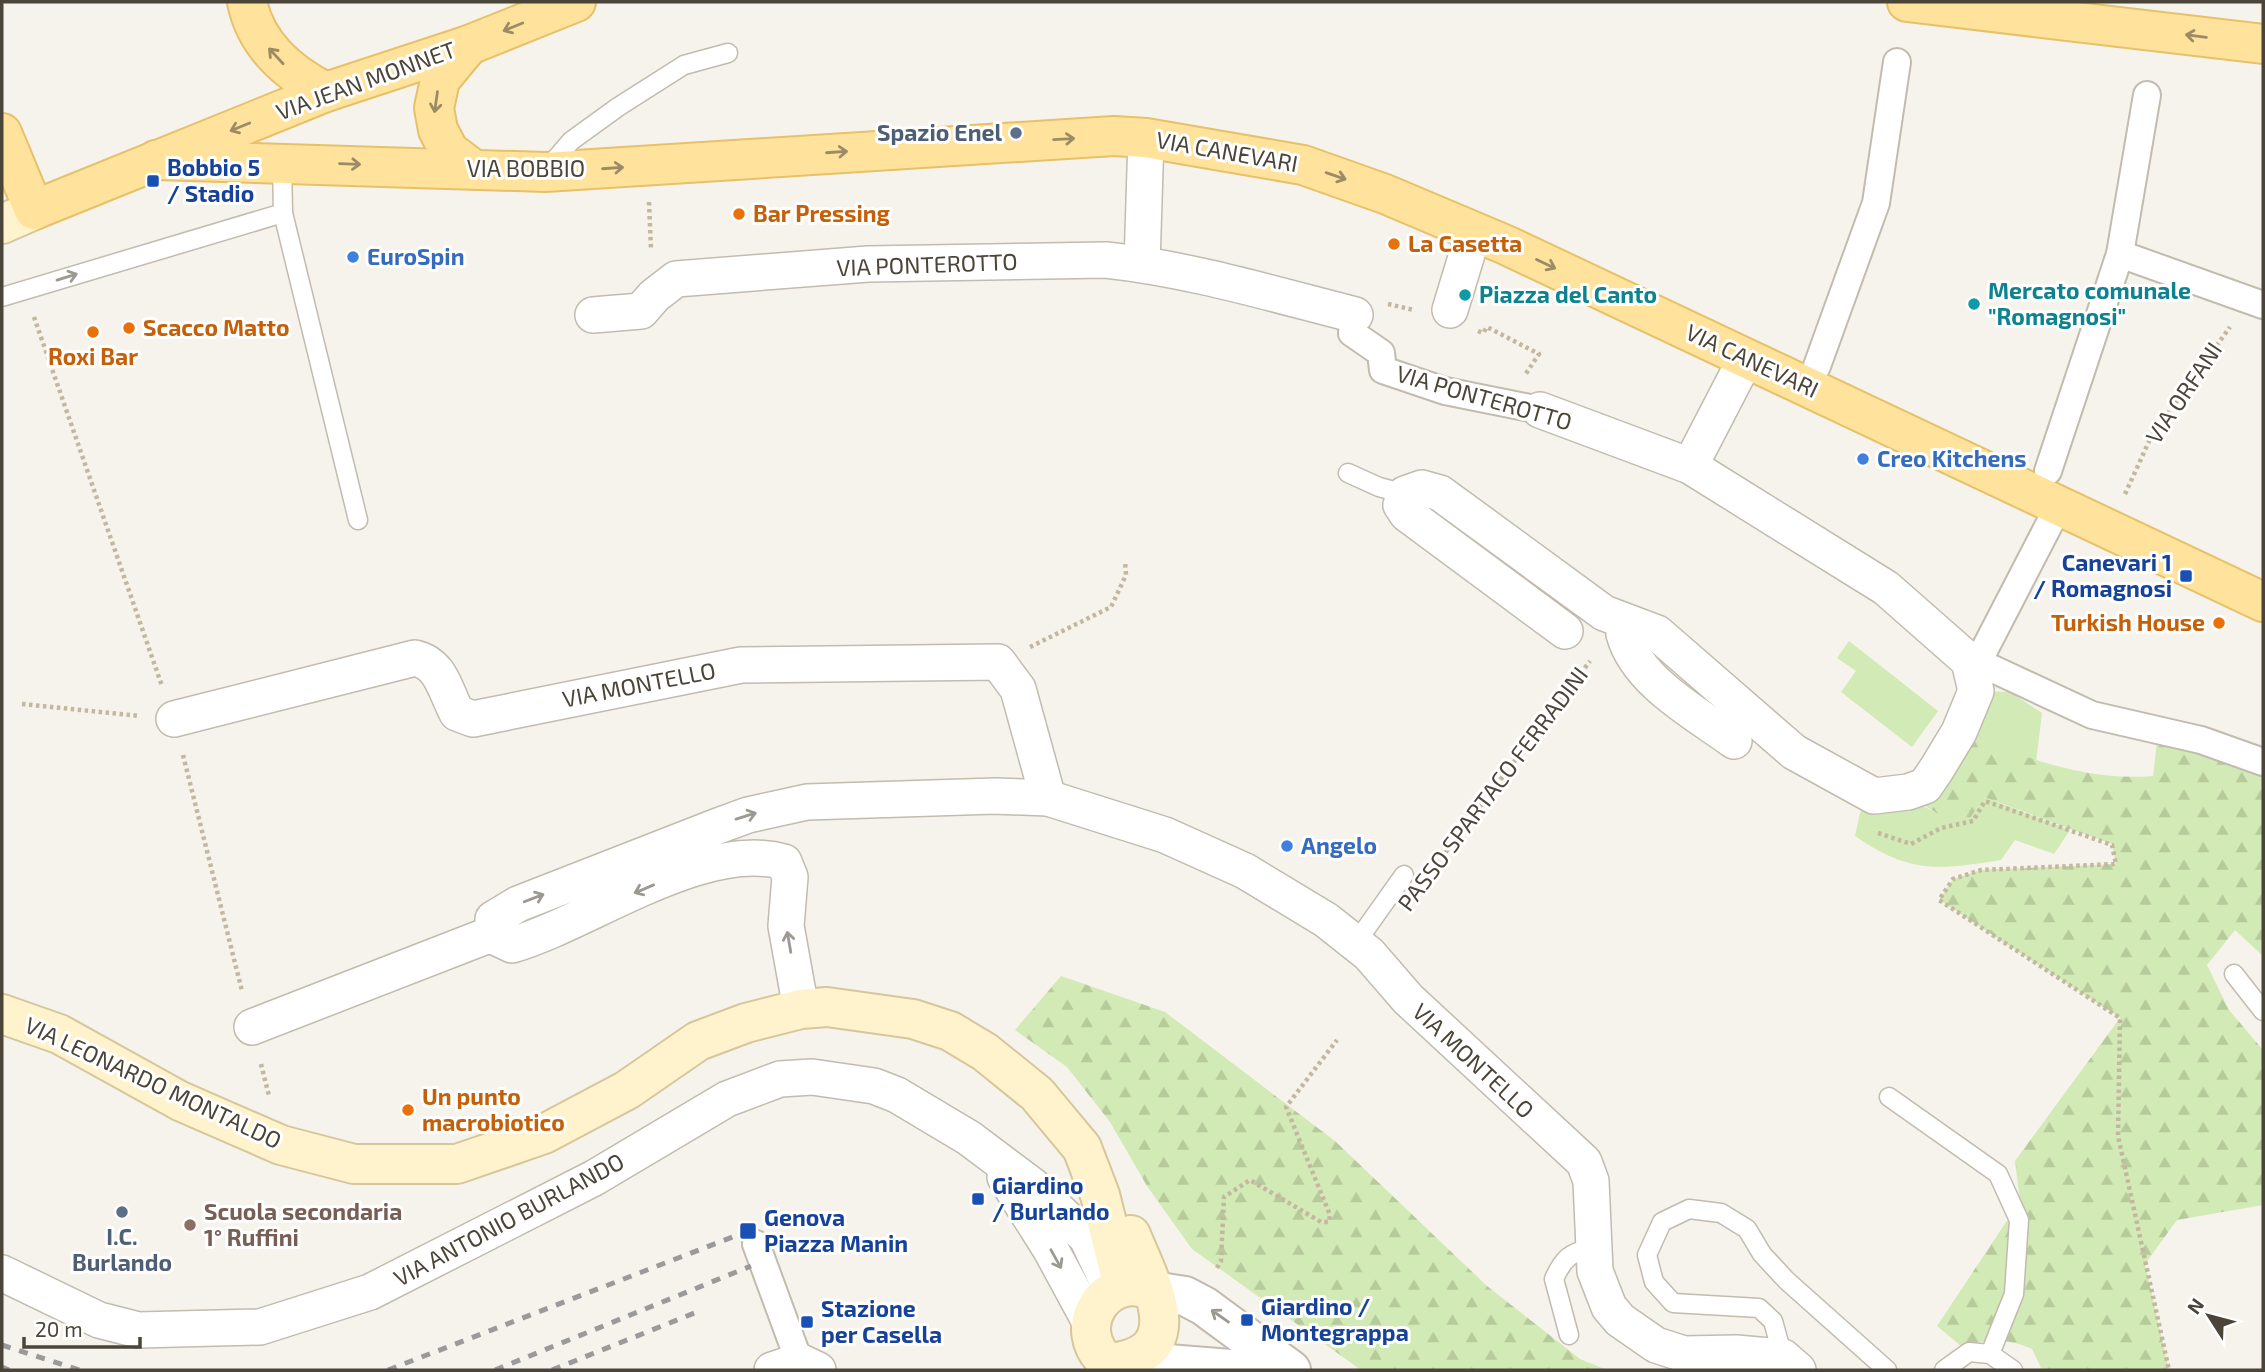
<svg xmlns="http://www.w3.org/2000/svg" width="2265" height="1372" font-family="'Exo 2',sans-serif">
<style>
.green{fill:#d2eab5}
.forest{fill:url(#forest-firs)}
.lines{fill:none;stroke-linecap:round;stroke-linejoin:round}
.service-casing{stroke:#c2bbae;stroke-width:21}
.pedestrian-casing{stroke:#c2bbae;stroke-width:30}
.minor-casing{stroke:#c2bbae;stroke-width:38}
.tertiary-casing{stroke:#c2bbae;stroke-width:42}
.secondary-casing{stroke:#d6c79b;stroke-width:42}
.primary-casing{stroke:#e6c16a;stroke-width:42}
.path{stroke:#c4b79f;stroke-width:4.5;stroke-dasharray:3.5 3.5;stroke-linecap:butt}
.service{stroke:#fff;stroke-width:18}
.pedestrian{stroke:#fff;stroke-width:26}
.minor{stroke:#fff;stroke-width:35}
.tertiary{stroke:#fff;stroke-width:38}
.secondary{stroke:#fff3cd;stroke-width:38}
.primary{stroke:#ffe39c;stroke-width:38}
.rail{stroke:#9a9a9a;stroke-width:5;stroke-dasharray:9 9;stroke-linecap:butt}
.oneway{stroke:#9c8c66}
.oneway2{stroke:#9c9892}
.service-dot{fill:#5c6f8a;stroke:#fff;stroke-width:2.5}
.transit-dot{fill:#1a4fb4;stroke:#fff;stroke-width:2.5}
.food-dot{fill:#e8710a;stroke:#fff;stroke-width:2.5}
.shop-dot{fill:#3f7fe0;stroke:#fff;stroke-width:2.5}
.culture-dot{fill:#0f9aa8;stroke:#fff;stroke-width:2.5}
.education-dot{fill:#8d6e63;stroke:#fff;stroke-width:2.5}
.labels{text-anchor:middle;stroke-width:6;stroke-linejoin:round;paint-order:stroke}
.street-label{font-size:23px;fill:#4b4439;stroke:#fff}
.service-label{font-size:23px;font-weight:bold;fill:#4e5e75;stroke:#fff;text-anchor:end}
.transit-label{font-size:23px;font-weight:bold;fill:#164399;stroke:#fff;text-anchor:start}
.food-label{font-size:23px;font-weight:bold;fill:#c56008;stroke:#fff;text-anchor:start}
.shop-label{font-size:23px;font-weight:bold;fill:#366cbe;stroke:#fff;text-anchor:start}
.culture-label{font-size:23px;font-weight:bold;fill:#0d838f;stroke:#fff;text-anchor:start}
.education-label{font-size:23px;font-weight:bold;fill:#785e54;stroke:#fff;text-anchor:start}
</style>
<defs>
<pattern id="forest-firs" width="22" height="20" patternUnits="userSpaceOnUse" patternTransform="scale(1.75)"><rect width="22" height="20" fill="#d2eab5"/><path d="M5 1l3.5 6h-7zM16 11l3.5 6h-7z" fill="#b6ca9c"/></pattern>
</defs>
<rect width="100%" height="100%" fill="#f6f3ec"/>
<!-- green -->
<g class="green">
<path d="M1849,641L1938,711L1912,747L1841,692L1856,671L1837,658Z"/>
<path d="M1976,691L2010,692L2042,713L2036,762L1959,732Z"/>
<path d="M1984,797L2070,830L2054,854L2015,840L2001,860C1938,870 1910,874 1855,836L1860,813L1866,802L1921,805L1938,814Z"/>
</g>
<!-- forest -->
<g class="forest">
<path d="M1959,732C2022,756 2085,782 2153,776L2158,732L2263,762V956L2235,930L2207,965L2229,1010L2263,1050V1205L2177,1220L2145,1264L2169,1370H2042L2032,1349C2008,1338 1986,1339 1961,1346L1937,1326L2020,1201L2015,1161L2120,1018L1939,900L1953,879L1981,870L2116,864L2112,844L1984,797L1970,818L1938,814L1914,799Z"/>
<path d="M1061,976L1165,1012L1335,1141L1487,1286L1580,1359L1607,1370H1361L1192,1249L1147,1186L1110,1122L1067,1067L1015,1030Z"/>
</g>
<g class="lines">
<defs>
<g id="service">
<path d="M282,162L283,213L358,520"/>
<path d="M547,169L571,141L618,107L684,65L728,53"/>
<path d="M2,297L283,213"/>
<path d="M1348,473L1379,487L1405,494"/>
<path d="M1355,944L1404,875"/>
<path d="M2234,974L2263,1011"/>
<path d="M1889,1097L1998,1174L2019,1220L2014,1294L1990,1354"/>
<path d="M1569,1335L1554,1279C1563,1259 1570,1252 1592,1248"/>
<path d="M1783,1357L1773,1321L1759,1308L1673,1303L1654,1282L1647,1255L1662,1222L1689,1209L1721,1213L1747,1229L1762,1254L1786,1280L1887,1370"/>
<path d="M1944,1370L1969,1352L1990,1354L2013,1370"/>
</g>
<g id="pedestrian">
<path d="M2147,95L2120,254L2263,305"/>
<path d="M1355,315L1352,333L1381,353L1383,370L1445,391L1540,410"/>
<path d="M1817,366L1876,203L1897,62"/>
<path d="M2048,471L2120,254"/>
<path d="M2053,517L1978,662L2092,715L2201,740L2263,762"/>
<path d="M756,1244L799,1361"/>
</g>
<g id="minor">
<path d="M1142,264L1146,138"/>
<path d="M1450,310L1474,231"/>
<path d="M593,315L641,311L654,296L676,279L868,264L1106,260C1190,269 1273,294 1355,315"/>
<path d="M1540,410L1690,466L1886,588L1969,661L1978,662"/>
<path d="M1690,466L1746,358"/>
<path d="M1629,624L1624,634C1637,682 1696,713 1734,741"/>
<path d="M1565,631L1407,514L1401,505L1405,494L1422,488L1440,493L1604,613L1657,633L1794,752L1874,796L1908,792L1925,786L1936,770L1959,732L1976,691L1969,661"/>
<path d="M174,719L415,658C442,664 445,691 457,713L473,719L741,665L998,662L1018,689L1048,798"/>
<path d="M801,1009L786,926L790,877L784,862C703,839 590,922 512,945L497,938L493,919L518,904L718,826L748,815L807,802L995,796L1048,798L1165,835L1245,871L1326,920L1369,954L1408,999L1584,1162L1591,1181L1595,1271L1609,1307L1620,1320L1656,1345L1684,1354L1736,1353L1783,1357L1798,1370"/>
<path d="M252,1027L494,933"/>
<path d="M1005,1177L1051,1250L1090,1322"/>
<path d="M2,1273L99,1320L138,1330L260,1327L370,1292L594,1178L727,1099L780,1079L812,1077L874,1086L897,1095L969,1138L1033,1186L1087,1238L1112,1291"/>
<path d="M772,1370L799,1361L818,1370"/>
</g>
<g id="tertiary">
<path d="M1153,1291L1185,1296L1204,1306L1291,1370"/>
<path d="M1130,1361L1243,1370"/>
</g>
<g id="secondary">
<path d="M2,224L34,210"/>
<path d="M2,1014L59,1034L180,1101L281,1145L354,1164H457L544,1134L627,1090L698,1041L746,1023L801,1009L827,1007L913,1019L950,1031L985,1052L1037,1094L1082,1148L1100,1195L1123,1286"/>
<path d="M1131,1235C1150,1283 1194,1355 1108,1363C1068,1330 1105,1269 1153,1291"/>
</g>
<g id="primary">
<path d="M247,2C256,45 288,73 326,92"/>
<path d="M1907,2L2263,44"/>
<path d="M469,45L440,80L434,108L438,130L449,151L473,169"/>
<path d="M2,133L34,210L326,92L469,45L576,2"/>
<path d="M156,160L545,172L1114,136L1146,138L1303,165L1385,194L1506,245L2263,602"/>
</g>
</defs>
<!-- service casing -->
<use href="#service" class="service-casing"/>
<!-- pedestrian casing -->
<use href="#pedestrian" class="pedestrian-casing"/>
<!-- minor casing -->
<use href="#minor" class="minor-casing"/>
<!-- tertiary casing -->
<use href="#tertiary" class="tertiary-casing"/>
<!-- secondary casing -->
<use href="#secondary" class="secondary-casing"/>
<!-- primary casing -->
<use href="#primary" class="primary-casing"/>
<!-- path -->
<g class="path">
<path d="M649,202L651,249"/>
<path d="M1388,304L1414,310"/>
<path d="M34,317L162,686"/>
<path d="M1478,331L1483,333L1487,327L1539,354L1525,375"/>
<path d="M2125,494L2151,437L2230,327"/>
<path d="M1030,647L1111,607L1126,575L1125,561"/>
<path d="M22,704L140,716"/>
<path d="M183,755L242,991"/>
<path d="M1878,833L1911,844L1941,828L1973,821L1985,801L2112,845L2116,864L1981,870L1953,879L1939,900L2120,1018L2118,1136L2169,1370"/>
<path d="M1433,869L1590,661"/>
<path d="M261,1064L269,1096"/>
<path d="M1217,1268L1221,1261L1224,1197L1250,1180L1321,1222H1329L1330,1215L1286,1107L1337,1040"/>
</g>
<!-- service -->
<use href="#service" class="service"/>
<!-- pedestrian -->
<use href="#pedestrian" class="pedestrian"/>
<!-- minor -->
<use href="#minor" class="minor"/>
<!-- tertiary -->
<use href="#tertiary" class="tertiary"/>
<!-- secondary -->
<use href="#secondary" class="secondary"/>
<!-- primary -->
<use href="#primary" class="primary"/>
<!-- rail -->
<g class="rail">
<path d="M2,1345L79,1370"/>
<path d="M2,1367L9,1370"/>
<path d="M388,1370L748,1231"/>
<path d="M495,1370L751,1266"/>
<path d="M552,1370L702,1310"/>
</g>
</g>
<!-- one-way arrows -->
<defs><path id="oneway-shaft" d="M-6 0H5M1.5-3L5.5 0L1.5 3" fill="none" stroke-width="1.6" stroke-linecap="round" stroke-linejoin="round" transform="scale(1.75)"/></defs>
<g class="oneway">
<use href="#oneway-shaft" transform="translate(513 27) rotate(158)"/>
<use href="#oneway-shaft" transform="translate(2196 36) rotate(-173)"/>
<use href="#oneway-shaft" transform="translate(276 56) rotate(-133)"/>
<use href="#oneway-shaft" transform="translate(436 102) rotate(98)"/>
<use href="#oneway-shaft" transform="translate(240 127) rotate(158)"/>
<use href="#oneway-shaft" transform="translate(1064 139) rotate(-3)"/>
<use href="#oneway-shaft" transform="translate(837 152) rotate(-4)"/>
<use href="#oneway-shaft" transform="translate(350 164) rotate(2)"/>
<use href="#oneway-shaft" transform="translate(613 168) rotate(-4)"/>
<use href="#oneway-shaft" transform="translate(1336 176) rotate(19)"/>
<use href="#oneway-shaft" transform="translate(1546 264) rotate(25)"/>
</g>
<g class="oneway2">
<use href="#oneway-shaft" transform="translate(67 277) rotate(-17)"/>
<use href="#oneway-shaft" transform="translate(746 816) rotate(-17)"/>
<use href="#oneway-shaft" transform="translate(644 889) rotate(157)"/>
<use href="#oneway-shaft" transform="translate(534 898) rotate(-21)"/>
<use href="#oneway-shaft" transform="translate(789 942) rotate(-100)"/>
<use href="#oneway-shaft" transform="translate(1056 1259) rotate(61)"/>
<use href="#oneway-shaft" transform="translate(1220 1316) rotate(-145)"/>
</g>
<!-- markers -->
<g class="service-dot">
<circle cx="1016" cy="133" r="7"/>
<circle cx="122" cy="1212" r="7"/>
</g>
<g class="transit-dot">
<rect x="146" y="174" width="14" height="14" rx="3.5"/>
<rect x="2179" y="569" width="14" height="14" rx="3.5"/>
<rect x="971" y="1192" width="14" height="14" rx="3.5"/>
<rect x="739" y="1222" width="18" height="18" rx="3.5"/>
<rect x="1240" y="1313" width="14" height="14" rx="3.5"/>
<rect x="800" y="1315" width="14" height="14" rx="3.5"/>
</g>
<g class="food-dot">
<circle cx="739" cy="214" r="7"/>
<circle cx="1394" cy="244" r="7"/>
<circle cx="129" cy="328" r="7"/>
<circle cx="93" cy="332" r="7"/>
<circle cx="2219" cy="623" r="7"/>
<circle cx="408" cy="1110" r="7"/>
</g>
<g class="shop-dot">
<circle cx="353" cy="257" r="7"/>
<circle cx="1863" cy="459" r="7"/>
<circle cx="1287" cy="846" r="7"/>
</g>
<g class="culture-dot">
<circle cx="1465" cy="295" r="7"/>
<circle cx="1974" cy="304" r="7"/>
</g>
<circle class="education-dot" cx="190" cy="1225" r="7"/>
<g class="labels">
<!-- street labels -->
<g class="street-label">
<text transform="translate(366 81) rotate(-20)" y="8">VIA JEAN MONNET</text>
<text transform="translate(1227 152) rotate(10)" y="8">VIA CANEVARI</text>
<text x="526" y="177">VIA BOBBIO</text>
<text transform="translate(927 265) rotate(-2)" y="8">VIA PONTEROTTO</text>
<text transform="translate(1752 361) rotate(25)" y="8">VIA CANEVARI</text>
<text transform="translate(2184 393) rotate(-56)" y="8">VIA ORFANI</text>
<text transform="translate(1484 398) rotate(16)" y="8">VIA PONTEROTTO</text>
<text transform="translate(639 685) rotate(-11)" y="8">VIA MONTELLO</text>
<text transform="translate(1493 789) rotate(-53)" y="8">PASSO SPARTACO FERRADINI</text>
<text transform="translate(1473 1061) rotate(43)" y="8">VIA MONTELLO</text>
<text transform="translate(153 1083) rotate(25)" y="8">VIA LEONARDO MONTALDO</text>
<text transform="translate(509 1220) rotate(-28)" y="8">VIA ANTONIO BURLANDO</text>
</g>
<!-- service labels -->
<g class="service-label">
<text x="1002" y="141">Spazio Enel</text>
<text x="122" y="1245" text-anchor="middle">I.C.<tspan x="122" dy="26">Burlando</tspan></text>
</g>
<!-- transit labels -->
<g class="transit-label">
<text x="167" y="176">Bobbio 5<tspan x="167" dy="26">/ Stadio</tspan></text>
<text x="2172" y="571" text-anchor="end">Canevari 1<tspan x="2172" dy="26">/ Romagnosi</tspan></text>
<text x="992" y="1194">Giardino<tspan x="992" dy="26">/ Burlando</tspan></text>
<text x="764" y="1226">Genova<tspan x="764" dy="26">Piazza Manin</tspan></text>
<text x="1261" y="1315">Giardino /<tspan x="1261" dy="26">Montegrappa</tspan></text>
<text x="821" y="1317">Stazione<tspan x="821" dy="26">per Casella</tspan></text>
</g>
<!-- food labels -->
<g class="food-label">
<text x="753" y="222">Bar Pressing</text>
<text x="1408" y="252">La Casetta</text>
<text x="143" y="336">Scacco Matto</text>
<text x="93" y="365" text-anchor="middle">Roxi Bar</text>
<text x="2205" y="631" text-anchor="end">Turkish House</text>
<text x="422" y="1105">Un punto<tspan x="422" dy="26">macrobiotico</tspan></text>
</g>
<!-- shop labels -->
<g class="shop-label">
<text x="367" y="265">EuroSpin</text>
<text x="1877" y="467">Creo Kitchens</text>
<text x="1301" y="854">Angelo</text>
</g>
<!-- culture labels -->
<g class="culture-label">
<text x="1988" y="299">Mercato comunale<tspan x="1988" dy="26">"Romagnosi"</tspan></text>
<text x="1479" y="303">Piazza del Canto</text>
</g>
<!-- education labels -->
<g class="education-label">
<text x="204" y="1220">Scuola secondaria<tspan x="204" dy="26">1° Ruffini</tspan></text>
</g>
</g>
<!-- border -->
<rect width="2265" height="1372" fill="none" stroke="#4b4439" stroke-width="7"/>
<!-- north arrow -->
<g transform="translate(2209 1316) rotate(306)" stroke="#ffffff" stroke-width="5" paint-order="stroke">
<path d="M0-5L12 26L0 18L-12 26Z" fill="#4b4439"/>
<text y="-10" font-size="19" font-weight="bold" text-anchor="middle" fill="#4b4439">N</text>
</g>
<!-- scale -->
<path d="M24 1337v10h116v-10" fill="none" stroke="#4b4439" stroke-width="3.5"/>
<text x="35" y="1337" font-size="21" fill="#4b4439" stroke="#ffffff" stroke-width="5" paint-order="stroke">20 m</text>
</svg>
